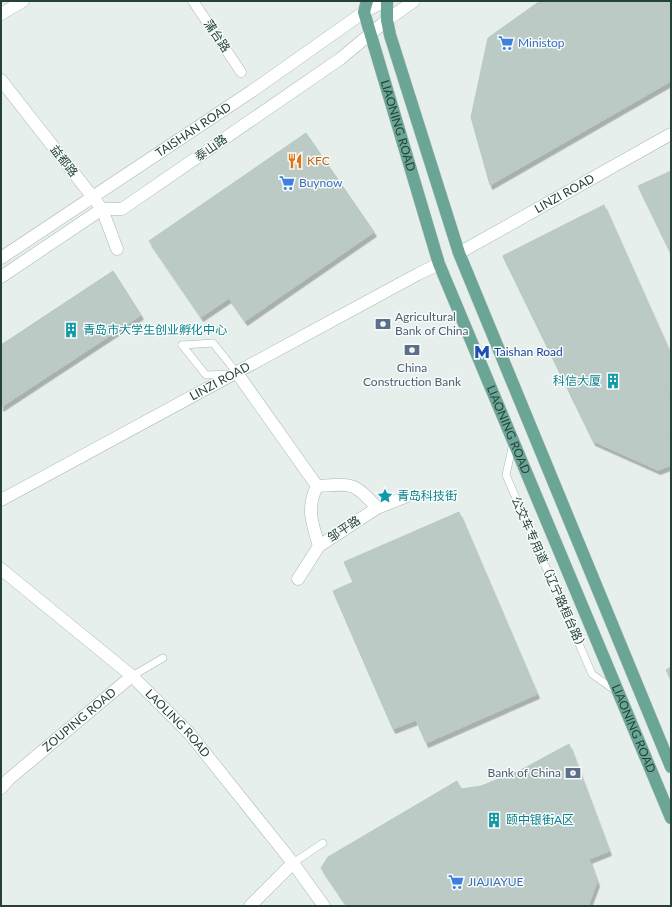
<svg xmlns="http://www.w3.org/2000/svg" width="672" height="907" font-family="Lato,'Noto Sans SC',sans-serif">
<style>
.building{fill:#bbcac4;stroke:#b8c9c2;filter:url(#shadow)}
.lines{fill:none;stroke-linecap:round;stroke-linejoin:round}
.service-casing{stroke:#a8b8b2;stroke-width:8}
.pedestrian-casing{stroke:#a8b8b2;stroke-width:11}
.minor-casing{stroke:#a8b8b2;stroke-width:13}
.tertiary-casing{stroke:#a8b8b2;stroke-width:13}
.primary-casing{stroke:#c2cac8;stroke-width:13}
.service{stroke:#fff;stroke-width:7}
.pedestrian{stroke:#fff;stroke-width:10}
.minor{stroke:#fff;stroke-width:12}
.tertiary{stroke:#fff;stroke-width:12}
.primary{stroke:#6aa596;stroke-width:12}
.labels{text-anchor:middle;stroke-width:3;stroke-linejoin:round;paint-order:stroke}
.street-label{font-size:12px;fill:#24423a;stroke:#f7fbf9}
.shop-label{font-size:12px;fill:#366cbe;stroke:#f7fbf9;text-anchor:start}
.food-label{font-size:12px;fill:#c56008;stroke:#f7fbf9;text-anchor:start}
.service-label{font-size:12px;fill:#4e5e75;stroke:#f7fbf9;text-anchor:start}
.culture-label{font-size:12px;fill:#0d838f;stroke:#f7fbf9;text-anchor:start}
.transit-label{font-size:12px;fill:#164399;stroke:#f7fbf9;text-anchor:start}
</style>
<defs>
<filter id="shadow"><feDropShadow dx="2.5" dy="4.5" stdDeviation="0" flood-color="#0004"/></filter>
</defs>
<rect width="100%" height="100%" fill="#e6efeb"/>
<!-- building -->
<g class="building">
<path d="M540,1H671V81L490,185L471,117L488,38Z"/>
<path d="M306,133L374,232L245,321L229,298L201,317L149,241Z"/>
<path d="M671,171V254L638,186Z"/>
<path d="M604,205L671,355V465L658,470L593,441L503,256Z"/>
<path d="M586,214L628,299L545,340L503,256Z"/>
<path d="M113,271L141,315L1,407V345Z"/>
<path d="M640,325L671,401V437L639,450L600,427L575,404L555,361Z"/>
<path d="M459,512L537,694L426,743L416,720L393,729L333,591L353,582L344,562Z"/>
<path d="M671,667V680L666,670Z"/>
<path d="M569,744L609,851L589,859L597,882L588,906H347L321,868L328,857L457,781L461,789L481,786L519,771Z"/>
</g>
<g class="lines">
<defs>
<g id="service">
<path d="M182,345L206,375L229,374"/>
<path d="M182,345L213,343L237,373"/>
<path d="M513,443L506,475L592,674L617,692"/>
<path d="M132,676L163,658"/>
<path d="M293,863L323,843"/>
</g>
<path id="pedestrian" d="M193,1L241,72"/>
<g id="minor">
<path d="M1,14L23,1"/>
<path d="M387,20L414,1"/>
<path d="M1,80L102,209L117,249"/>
<path id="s1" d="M459,253L671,134"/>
<path d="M237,373L317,486"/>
<path id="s2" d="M1,500L418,274L439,264"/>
<path d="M319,546C312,523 306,508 317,486C351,484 354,481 377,508"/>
<path id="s3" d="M1,569L132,676L189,733L293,863L324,906"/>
<path d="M298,579L319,546L377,508L405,497"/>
<path id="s4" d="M1,788L9,779L132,676"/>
<path d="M250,906L293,863"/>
</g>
<g id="tertiary">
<path id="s5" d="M1,258L252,91L364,12L385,1"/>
<path d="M1,277L102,209H122L340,59L387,20"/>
</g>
<g id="primary">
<path id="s6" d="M367,1L364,12L439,264L671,818"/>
<path d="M387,1V20L390,35L459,253L671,767"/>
</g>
</defs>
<!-- service casing -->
<use href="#service" class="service-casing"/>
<!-- pedestrian casing -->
<use href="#pedestrian" class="pedestrian-casing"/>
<!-- minor casing -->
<use href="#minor" class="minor-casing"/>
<!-- tertiary casing -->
<use href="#tertiary" class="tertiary-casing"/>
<!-- primary casing -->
<use href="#primary" class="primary-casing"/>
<!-- service -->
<use href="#service" class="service"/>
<!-- pedestrian -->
<use href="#pedestrian" class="pedestrian"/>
<!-- minor -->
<use href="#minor" class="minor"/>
<!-- tertiary -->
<use href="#tertiary" class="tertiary"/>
<!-- primary -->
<use href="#primary" class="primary"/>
</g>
<!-- icons -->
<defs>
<symbol id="supermarket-bare" viewBox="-9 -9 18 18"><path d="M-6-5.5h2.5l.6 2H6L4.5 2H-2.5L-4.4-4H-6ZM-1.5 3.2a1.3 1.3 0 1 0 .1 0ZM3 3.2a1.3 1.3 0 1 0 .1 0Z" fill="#3f7fe0" stroke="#f7fbf9" stroke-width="2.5" paint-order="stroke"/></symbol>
<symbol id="restaurant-bare" viewBox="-9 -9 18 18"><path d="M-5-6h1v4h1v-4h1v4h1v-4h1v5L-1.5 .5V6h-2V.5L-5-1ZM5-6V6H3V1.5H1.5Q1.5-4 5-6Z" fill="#e8710a" stroke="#f7fbf9" stroke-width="2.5" paint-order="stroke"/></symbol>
<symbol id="bank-bare" viewBox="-9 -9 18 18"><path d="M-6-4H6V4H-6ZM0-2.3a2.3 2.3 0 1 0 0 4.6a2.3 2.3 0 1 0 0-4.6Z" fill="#5c6f8a" stroke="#f7fbf9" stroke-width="2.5" paint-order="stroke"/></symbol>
<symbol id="building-bare" viewBox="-9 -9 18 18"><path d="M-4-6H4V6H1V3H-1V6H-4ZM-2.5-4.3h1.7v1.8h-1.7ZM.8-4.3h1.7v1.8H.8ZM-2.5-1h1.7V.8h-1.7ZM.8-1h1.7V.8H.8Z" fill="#0f9aa8" stroke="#f7fbf9" stroke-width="2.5" paint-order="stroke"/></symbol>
<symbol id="metro-bare" viewBox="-9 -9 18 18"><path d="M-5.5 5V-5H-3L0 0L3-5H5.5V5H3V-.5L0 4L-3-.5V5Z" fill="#1a4fb4" stroke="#f7fbf9" stroke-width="2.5" paint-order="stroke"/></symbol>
<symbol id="sight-bare" viewBox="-9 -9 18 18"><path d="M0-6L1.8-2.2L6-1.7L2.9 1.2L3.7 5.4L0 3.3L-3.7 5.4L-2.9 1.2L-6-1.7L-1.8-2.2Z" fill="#0f9aa8" stroke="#f7fbf9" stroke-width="2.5" paint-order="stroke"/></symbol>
</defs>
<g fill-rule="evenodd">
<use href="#supermarket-bare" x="495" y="32" width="22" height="22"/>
<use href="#restaurant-bare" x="284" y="150" width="22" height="22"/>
<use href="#supermarket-bare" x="276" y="172" width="22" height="22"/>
<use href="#bank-bare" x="372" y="313" width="22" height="22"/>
<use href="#building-bare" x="60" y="319" width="22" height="22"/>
<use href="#bank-bare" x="401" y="339" width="22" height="22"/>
<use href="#metro-bare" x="471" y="341" width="22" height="22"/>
<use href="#building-bare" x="602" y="370" width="22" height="22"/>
<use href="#sight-bare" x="374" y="485" width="22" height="22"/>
<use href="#bank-bare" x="562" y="762" width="22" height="22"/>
<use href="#building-bare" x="483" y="809" width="22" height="22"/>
<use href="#supermarket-bare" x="445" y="871" width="22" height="22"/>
</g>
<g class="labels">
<!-- street labels -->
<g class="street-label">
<text transform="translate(217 36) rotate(56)" y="4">蒲台路</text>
<text dy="4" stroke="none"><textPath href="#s6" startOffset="130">LIAONING ROAD</textPath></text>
<text dy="4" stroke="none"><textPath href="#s5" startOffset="231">TAISHAN ROAD</textPath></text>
<text transform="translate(211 148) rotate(-35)" y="4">泰山路</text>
<text transform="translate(64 161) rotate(52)" y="4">益都路</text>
<text dy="4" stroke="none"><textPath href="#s1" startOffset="121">LINZI ROAD</textPath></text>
<text dy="4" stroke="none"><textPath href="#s2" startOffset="249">LINZI ROAD</textPath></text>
<text dy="4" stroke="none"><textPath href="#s6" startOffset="454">LIAONING ROAD</textPath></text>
<text transform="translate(344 529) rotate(-33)" y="4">邹平路</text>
<text transform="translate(549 574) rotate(66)" y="4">公交车专用道（辽宁路桓台路）</text>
<text dy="4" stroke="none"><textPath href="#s4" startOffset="104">ZOUPING ROAD</textPath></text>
<text dy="4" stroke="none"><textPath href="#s3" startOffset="235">LAOLING ROAD</textPath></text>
<text dy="4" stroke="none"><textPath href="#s6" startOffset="778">LIAONING ROAD</textPath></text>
</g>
<!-- shop labels -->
<g class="shop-label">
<text x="518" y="47">Ministop</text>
<text x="299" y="187">Buynow</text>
<text x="468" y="886">JIAJIAYUE</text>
</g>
<!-- food labels -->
<g class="food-label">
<text x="307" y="165">KFC</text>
</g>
<!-- service labels -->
<g class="service-label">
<text x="395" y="321">Agricultural<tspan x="395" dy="14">Bank of China</tspan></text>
<text x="412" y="372" text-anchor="middle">China<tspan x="412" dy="14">Construction Bank</tspan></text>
<text x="561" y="777" text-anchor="end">Bank of China</text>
</g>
<!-- culture labels -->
<g class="culture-label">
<text x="83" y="334">青岛市大学生创业孵化中心</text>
<text x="601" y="385" text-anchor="end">科信大厦</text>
<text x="397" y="500">青岛科技街</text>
<text x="506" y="824">颐中银街A区</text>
</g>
<!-- transit labels -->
<g class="transit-label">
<text x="494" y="356">Taishan Road</text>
</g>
</g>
<!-- border -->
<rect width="672" height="907" fill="none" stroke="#24423a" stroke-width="4"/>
</svg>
